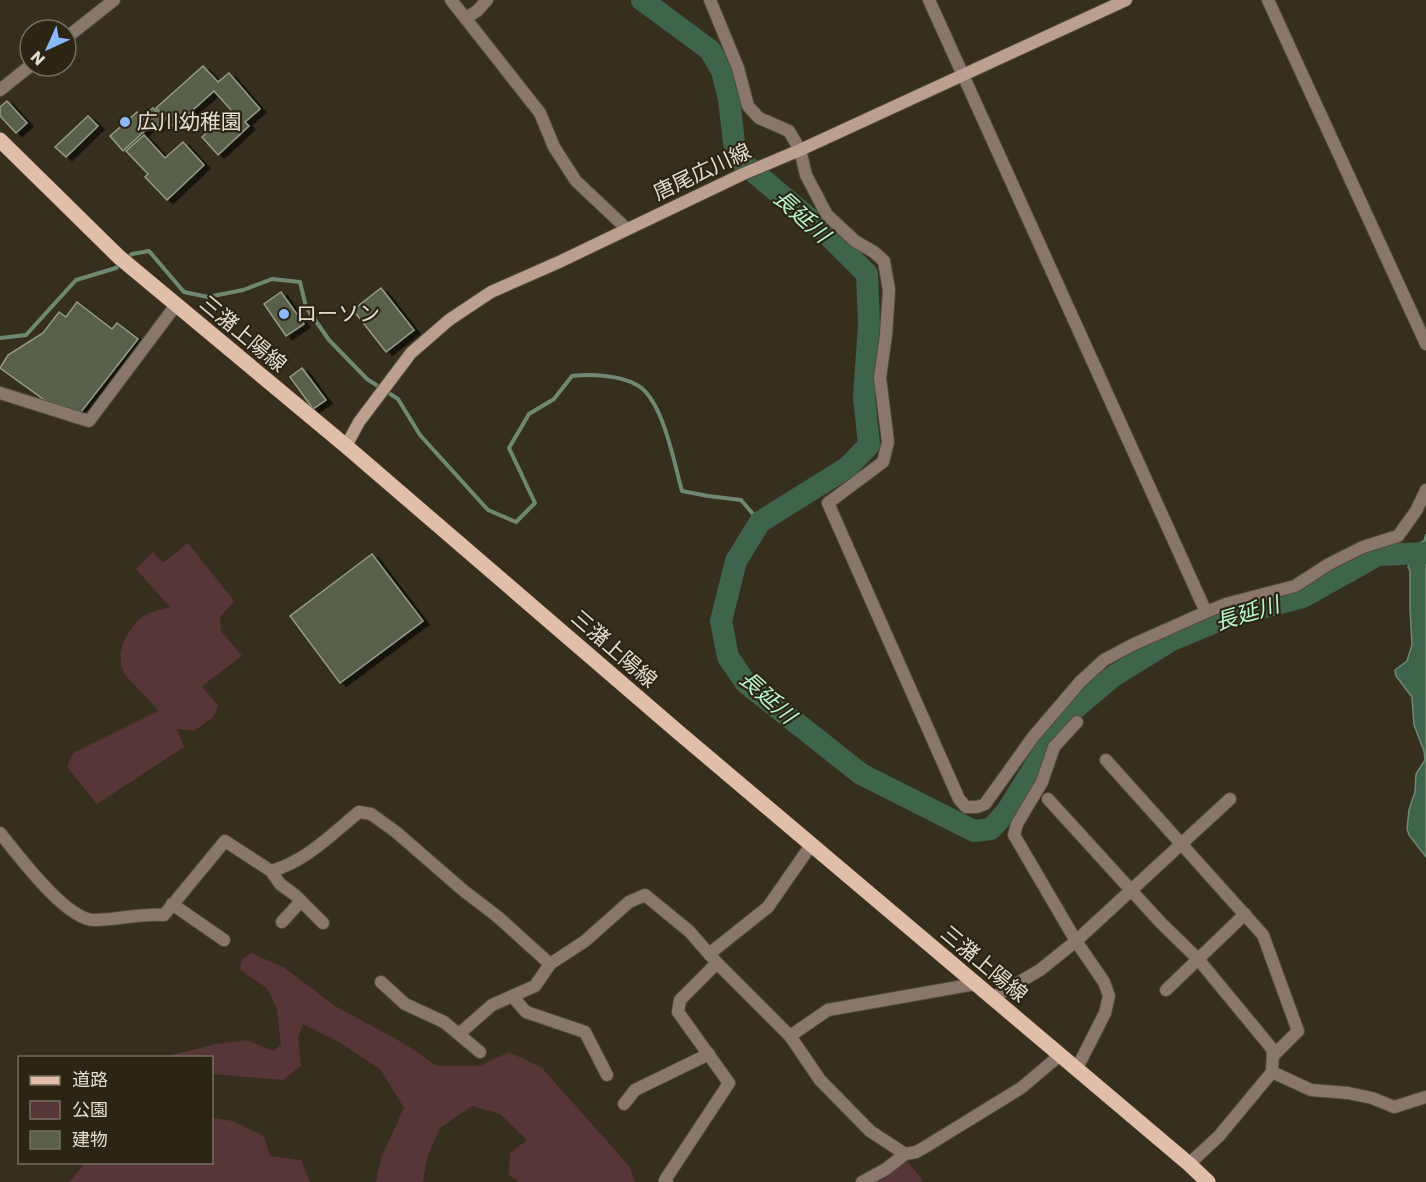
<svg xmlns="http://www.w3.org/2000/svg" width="1426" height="1182" font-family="Poppins,'Noto Sans JP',sans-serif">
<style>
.green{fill:#563636}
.water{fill:#3e644c;stroke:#6f8874;stroke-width:1.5}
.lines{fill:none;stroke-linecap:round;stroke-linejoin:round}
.stream{stroke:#6f8874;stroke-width:4}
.river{stroke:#3e644c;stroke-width:22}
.building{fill:#595f4b;stroke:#949b85;stroke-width:1.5;filter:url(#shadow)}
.minor-casing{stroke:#524b3a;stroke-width:14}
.secondary-casing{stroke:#524b3a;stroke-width:14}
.primary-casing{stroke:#524b3a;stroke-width:16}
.minor{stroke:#89776d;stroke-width:12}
.secondary{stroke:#bb9f8f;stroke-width:12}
.primary{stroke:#e1bea9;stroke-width:15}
.poi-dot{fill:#8bbafc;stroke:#2d2514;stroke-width:2}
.labels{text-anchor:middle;stroke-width:4.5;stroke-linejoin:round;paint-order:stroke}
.poi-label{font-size:21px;fill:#e2ddd2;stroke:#2d2514;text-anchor:start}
.street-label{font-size:21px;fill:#e2ddd2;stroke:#2d2514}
.water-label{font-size:22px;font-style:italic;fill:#b4f5c9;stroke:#2d2514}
</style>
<defs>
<filter id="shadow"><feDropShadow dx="6" dy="3.5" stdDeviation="0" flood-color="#0009"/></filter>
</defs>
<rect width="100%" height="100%" fill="#372f1d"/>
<!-- green -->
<g class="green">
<path d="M188,543L234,601L220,617L221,631L242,656L202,686L218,706L213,717L194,731L177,729L184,747L97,804L67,767L73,753L158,711C149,698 137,689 127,677C112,658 126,628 144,616C151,611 162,610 170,607L136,569L153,552L163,563Z"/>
<path d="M251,953L285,968L335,1006L405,1044L437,1066H480L509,1052L542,1068L630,1167L635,1182H519L509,1175L510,1153L527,1140L500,1114L472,1106L440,1128L427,1158L423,1182H376L381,1158L404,1108L381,1070L339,1042L303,1024L298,1037L301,1066L283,1080L212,1074V1058L172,1057V1055L216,1044L247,1040L273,1051L281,1045L277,1009L267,988L240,970L242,959Z"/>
<path d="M212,1118L233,1121L264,1136L270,1156L301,1160L310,1182H69L85,1163L212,1162Z"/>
<path d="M904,1158L922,1179L921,1182H870Z"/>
</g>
<!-- water -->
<path class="water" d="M1426,534V857L1409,835L1407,829L1409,810L1415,792L1416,774L1425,760L1424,751L1414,725L1412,697L1396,676L1395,670L1407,661L1412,645L1410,609V571L1408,567L1419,543L1424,541Z"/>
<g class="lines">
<!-- stream -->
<g class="stream">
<path d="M127,258L132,254L149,251L184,292L208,297L243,290L272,279L300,282L306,307L329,340L367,379L398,399L420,435L488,510L516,522L535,503L509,448L529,414L554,399L572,376C591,374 620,375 637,385C663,399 674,463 682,491L708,496L741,500L760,522"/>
<path d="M0,338L26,335L76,280L116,268L121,263"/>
</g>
<!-- river -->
<path class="river" d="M642,0L710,50L722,71L729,99L734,143L742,162L824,231L867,274L869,324L864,397L869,445L848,467L760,522L736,561L721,621L728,657L746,683L861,774L974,831L991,829L1007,811L1066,716L1112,677L1172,640L1227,617L1303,597L1378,555L1426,553"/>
</g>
<!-- building -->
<g class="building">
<path d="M203,66L218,82L229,73L260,109L245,122L249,126L218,155L202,137L231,110L214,91L174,127L156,108Z"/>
<path d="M7,101L27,123L16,133L0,116V107Z"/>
<path d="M153,108L165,120L156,128L144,115Z"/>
<path d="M137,112L150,126L123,151L110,136Z"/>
<path d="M88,116L98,126L66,157L55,147Z"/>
<path d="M144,135L165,158L183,142L204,165L167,200L145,177L148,174L126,151Z"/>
<path d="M381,288L414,330L386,352L353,310Z"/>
<path d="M281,292L304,324L286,336L264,304Z"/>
<path d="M77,302L112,329L117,323L138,339L81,412L46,401L0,368L8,355L43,333L59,312L66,317Z"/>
<path d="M302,368L326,400L313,409L290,377Z"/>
<path d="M372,554L423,621L340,683L290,616Z"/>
</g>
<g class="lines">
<defs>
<g id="minor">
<path d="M451,0L540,113L554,147L576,181L627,229"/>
<path d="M710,0L738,68L748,106L759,118L789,131L800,150L806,175L827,215L855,241L874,252L884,261L889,290L886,335L880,378L888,442L883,462L828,503L959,799L966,807H977L985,804L1033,737L1080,682L1104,660L1132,645L1206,612L1226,604L1295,586L1329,564L1363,547L1398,536L1416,511L1426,490"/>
<path d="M929,0L1206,612"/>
<path d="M1268,0L1426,344"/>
<path d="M466,18L477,11L487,0"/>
<path d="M66,38L114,0"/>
<path d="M0,90L30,66"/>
<path d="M0,393L89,421L176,305"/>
<path d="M1106,760L1263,935L1298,1031L1273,1056"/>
<path d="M1048,799L1161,923L1198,959L1273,1050L1272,1072"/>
<path d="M0,833C18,855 66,920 94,920C118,920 140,913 164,915L225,841L271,871C305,862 332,834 359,812L371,814L396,832L464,891L498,917L550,964"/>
<path d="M271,871L280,884L295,895L323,923"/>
<path d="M172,904L224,940"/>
<path d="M282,922L301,901"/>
<path d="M709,954L768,907L811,845"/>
<path d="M381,982L405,1004L444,1022L480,1052"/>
<path d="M1166,990L1245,914"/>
<path d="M513,997L526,1012L585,1032L607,1075"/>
<path d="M992,998L1040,970L1076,941L1230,799"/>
<path d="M459,1034L492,1005L535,986L550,964L585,941L629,902L645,895L689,931L717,963L790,1036L820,1080L870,1131L905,1154L916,1152L925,1147L1021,1088L1059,1056"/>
<path d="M790,1036L828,1010L975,984"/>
<path d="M1076,1070L1105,1013L1109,996L1104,982L1076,941L1014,835L1017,824L1042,782L1054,747L1077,722"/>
<path d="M624,1104L635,1090L709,1054"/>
<path d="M1189,1164L1219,1136L1272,1072L1311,1090L1348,1093L1372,1098L1394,1107L1426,1097"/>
<path d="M667,1182L665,1180L729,1083L678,1012L680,1000L717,963"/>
<path d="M862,1182L886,1169L905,1154"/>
</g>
<path id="secondary" d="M346,446L359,422L411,353L449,320L491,292L559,262L743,174L800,150L1126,0"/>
<path id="primary" d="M0,140L119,257L346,446L677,731L1189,1164L1208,1182"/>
</defs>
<!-- minor casing -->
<use href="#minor" class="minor-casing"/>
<!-- secondary casing -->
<use href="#secondary" class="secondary-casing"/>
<!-- primary casing -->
<use href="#primary" class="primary-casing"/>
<!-- minor -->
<use href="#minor" class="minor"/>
<!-- secondary -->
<use href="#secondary" class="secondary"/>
<!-- primary -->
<use href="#primary" class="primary"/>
</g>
<!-- markers -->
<g class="poi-dot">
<circle cx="125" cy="122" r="6"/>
<circle cx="284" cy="314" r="6"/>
</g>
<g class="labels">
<!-- poi labels -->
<g class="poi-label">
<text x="137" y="129">広川幼稚園</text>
<text x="296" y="321">ローソン</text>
</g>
<!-- street labels -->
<g class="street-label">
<text transform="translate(702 172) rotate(-25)" y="7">唐尾広川線</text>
<text transform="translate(243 334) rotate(40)" y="7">三潴上陽線</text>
<text transform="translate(614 649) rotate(41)" y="7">三潴上陽線</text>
<text transform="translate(984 964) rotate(40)" y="7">三潴上陽線</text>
</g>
<!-- water labels -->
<g class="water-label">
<text transform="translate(802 216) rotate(42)" y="8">長延川</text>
<text transform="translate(1247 613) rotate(-17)" y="8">長延川</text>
<text transform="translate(768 697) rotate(42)" y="8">長延川</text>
</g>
</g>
<!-- legend -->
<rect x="18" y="1056" width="195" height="108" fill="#2d2514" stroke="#756f60" stroke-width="1.5"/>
<rect x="30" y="1076" width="30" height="9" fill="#e1bea9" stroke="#756f60" stroke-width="1.5"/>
<text x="72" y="1086" font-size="18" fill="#e2ddd2">道路</text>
<rect x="30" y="1101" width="30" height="18" fill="#563636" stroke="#756f60" stroke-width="1.5"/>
<text x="72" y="1116" font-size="18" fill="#e2ddd2">公園</text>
<rect x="30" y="1131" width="30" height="18" fill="#595f4b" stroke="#756f60" stroke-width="1.5"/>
<text x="72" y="1146" font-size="18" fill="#e2ddd2">建物</text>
<!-- north arrow -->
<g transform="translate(48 48) rotate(225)"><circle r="28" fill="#2d2514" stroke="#756f60" stroke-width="1.5"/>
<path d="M0-4.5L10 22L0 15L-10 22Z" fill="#8bbafc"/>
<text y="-9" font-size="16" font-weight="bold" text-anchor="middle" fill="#e2ddd2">N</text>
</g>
</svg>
